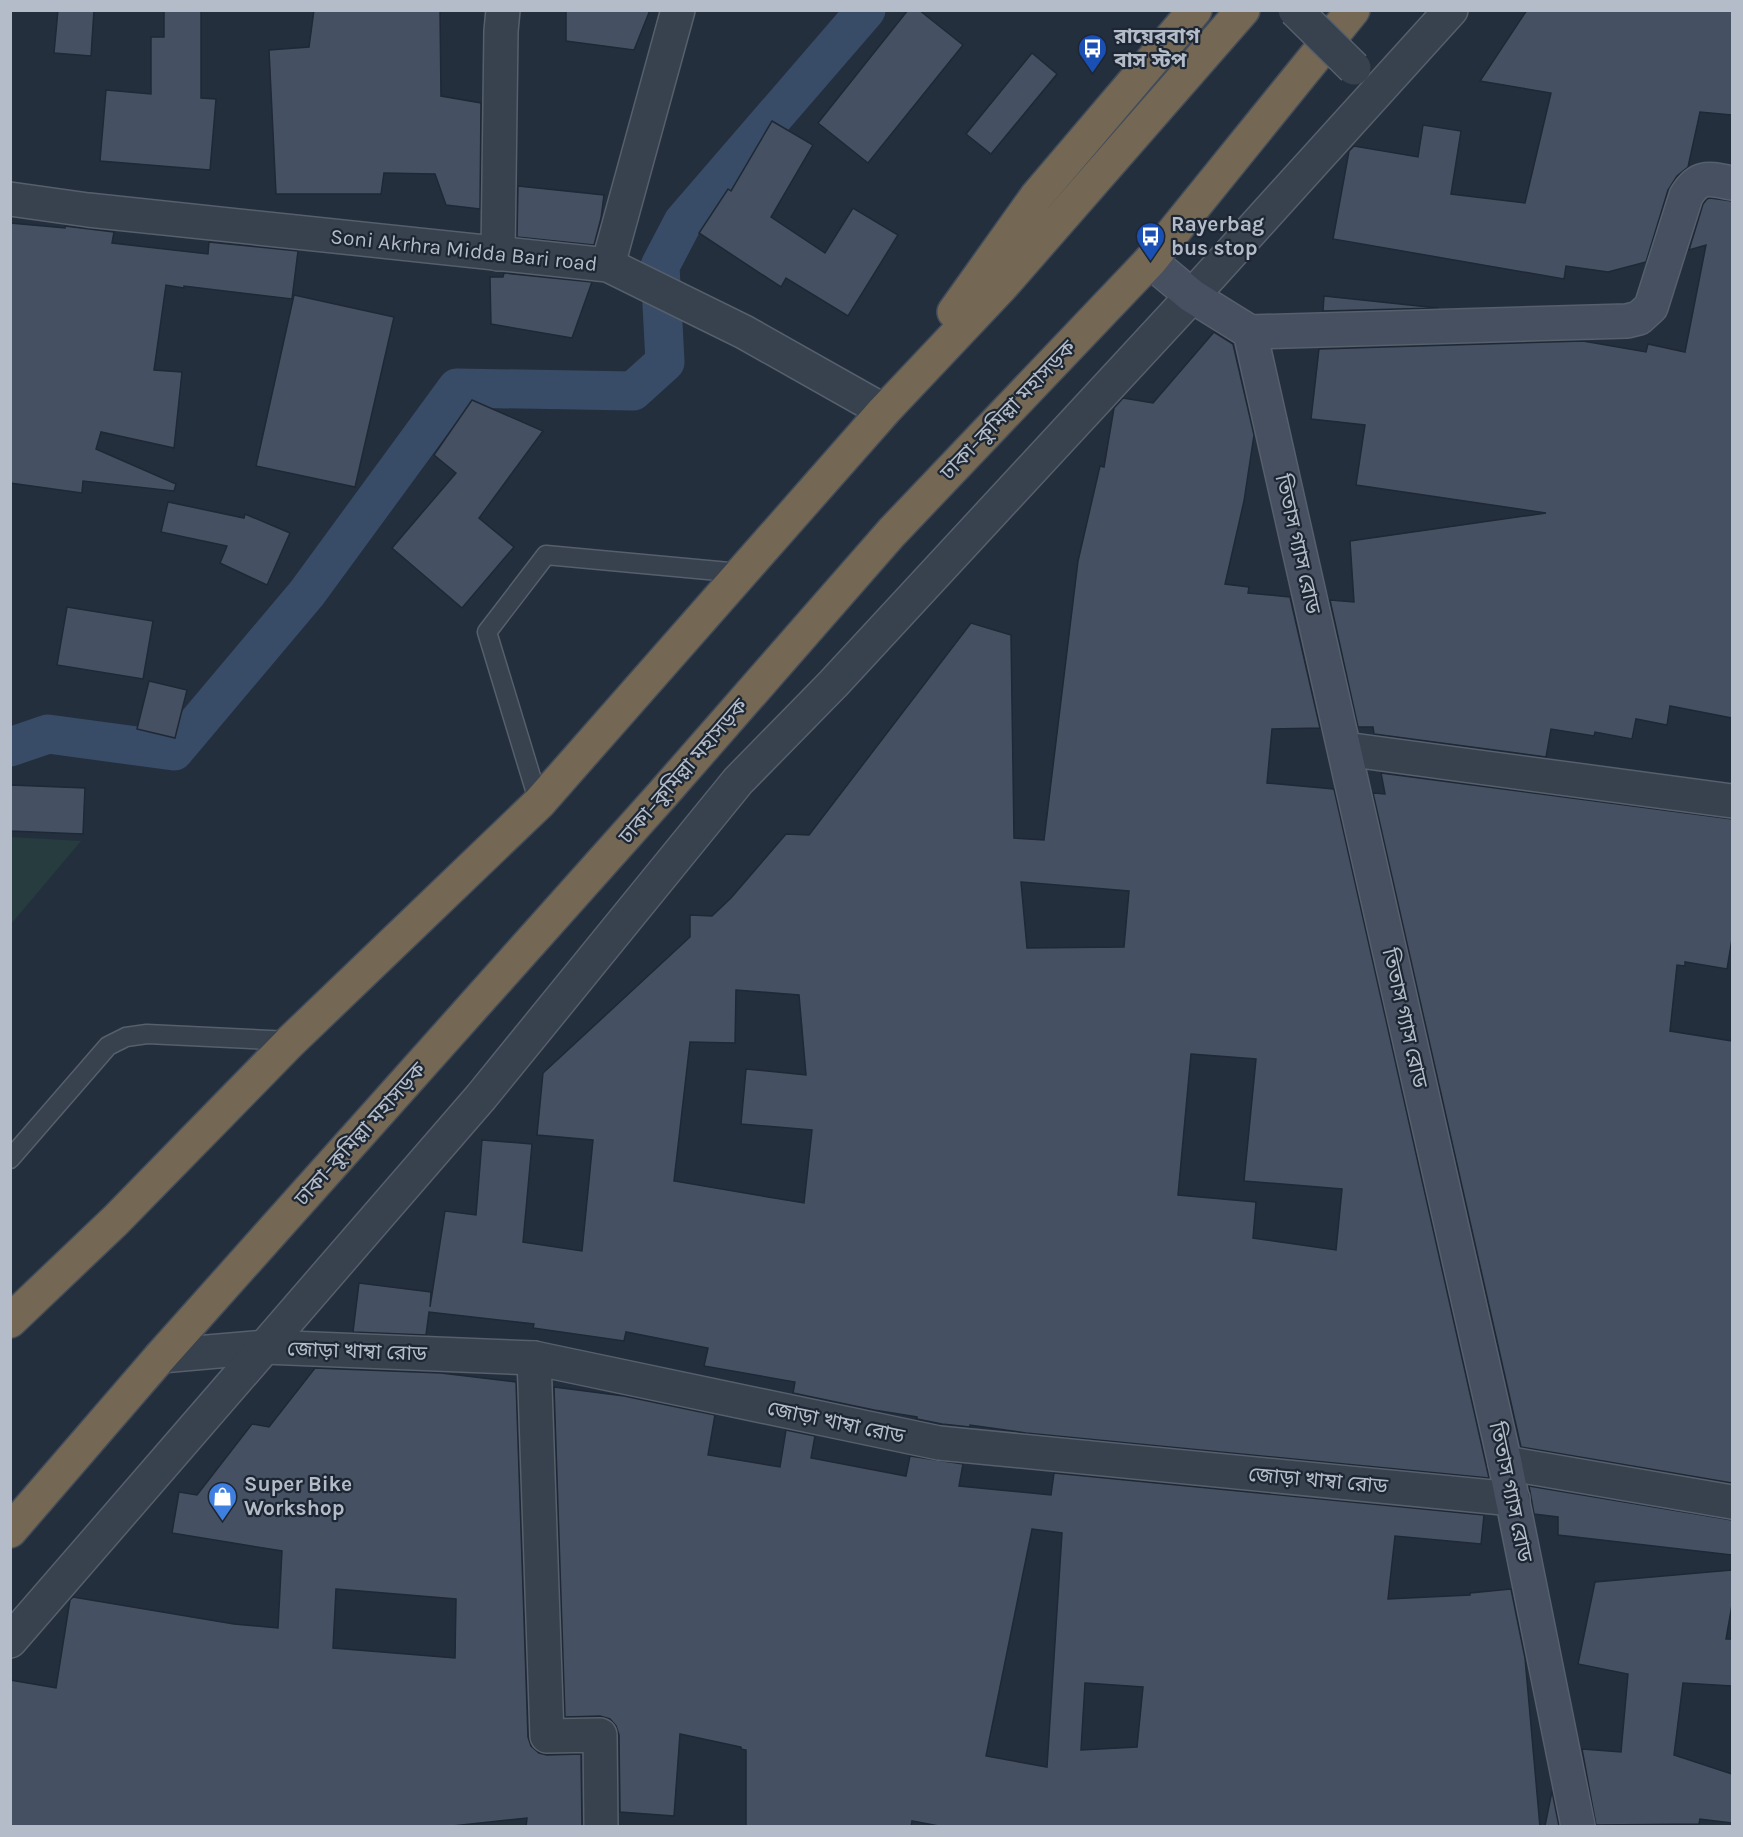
<svg xmlns="http://www.w3.org/2000/svg" width="1743" height="1837" font-family="Karla,'Noto Sans Bengali',sans-serif">
<style>
.green{fill:#263c3f}
.lines{fill:none;stroke-linecap:round;stroke-linejoin:round}
.canal{stroke:#394c67;stroke-width:39}
.building{fill:#455162;stroke:#1f2835;stroke-width:1.5;fill-rule:evenodd}
.lane-casing{stroke:#565f6c;stroke-width:21}
.street-casing{stroke:#565f6c;stroke-width:36}
.secondary-casing{stroke:#565f6c;stroke-width:36}
.highway-casing{stroke:#434c59;stroke-width:36}
.lane{stroke:#38414e;stroke-width:18}
.street{stroke:#38414e;stroke-width:33}
.secondary{stroke:#465061;stroke-width:33}
.highway{stroke:#746855;stroke-width:33}
.street-bridge-casing{stroke:#565f6c;stroke-width:36;stroke-linecap:butt}
.street-bridge{stroke:#38414e;stroke-width:33}
.labels{text-anchor:middle;stroke-width:4.5;stroke-linejoin:round;paint-order:stroke}
.poi-label{font-size:21px;font-weight:bold;fill:#b4bcc9;stroke:#1d2633;text-anchor:start}
.street-label{font-size:21px;fill:#b4bcc9;stroke:#1d2633}
</style>
<rect width="100%" height="100%" fill="#242f3e"/>
<!-- green -->
<path class="green" d="M11,837L81,841L11,924L10,837Z"/>
<g class="lines">
<!-- canal -->
<path class="canal" d="M10,747L48,734L174,751L307,593L457,388L633,391L665,362L660,266L683,222L866,10"/>
</g>
<!-- building -->
<g class="building">
<path d="M58,10H94L91,56L54,53Z"/>
<path d="M164,10H201V98L216,99L210,170L100,161L106,90L151,94V37H164Z"/>
<path d="M314,10H440L441,96L481,103L480,209L446,205L435,174L384,173L381,194H276L269,50L309,47Z"/>
<path d="M566,10H650L634,50L566,41Z"/>
<path d="M908,10H919L963,45L868,163L818,123Z"/>
<path d="M1527,10H1732V115L1700,112L1688,167L1677,176L1668,190L1646,262L1608,272L1566,266L1564,279L1333,239L1349,151L1354,146L1418,157L1423,125L1461,131L1451,194L1525,203L1551,93L1480,81Z"/>
<path d="M1032,53L1057,74L991,154L966,134Z"/>
<path d="M772,121L813,145L771,217L825,253L853,208L898,235L848,316L786,278L781,287L699,233L728,189L731,191Z"/>
<path d="M518,186L604,195L601,218L594,245L517,237Z"/>
<path d="M1710,198L1732,201V718L1670,706L1667,725L1636,719L1632,739L1595,732L1594,736L1551,729L1546,757L1374,734L1373,727H1358L1330,600L1354,602L1350,541L1546,513L1356,485L1365,425L1311,419L1319,349L1583,341L1646,352L1648,344L1685,352L1706,245L1689,250L1703,204L1707,199Z"/>
<path d="M10,223L65,228V226L114,232L112,243L208,254L209,242L298,251L292,299L184,286V288L166,285L154,370L182,372L174,448L101,432L96,449L176,484L174,491L83,481L82,493L10,483Z"/>
<path d="M504,273L592,282L572,338L491,324L490,277H503Z"/>
<path d="M294,295L394,317L355,487L256,466Z"/>
<path d="M1324,296L1438,308L1323,311Z"/>
<path d="M1214,332L1233,344L1254,435L1244,501L1225,584L1249,587L1248,593L1290,597L1320,728L1272,729L1267,783L1334,789L1489,1478L1026,1433L970,1425V1427L942,1424L917,1419V1417L874,1410L793,1393L795,1382L704,1366L708,1348L626,1332L624,1341L533,1328L534,1324L429,1312L426,1335L353,1332L359,1283L431,1292L430,1307L445,1211L476,1215L482,1140L532,1144L523,1242L582,1251L593,1140L537,1135L543,1073L690,937V915L712,916L731,898L786,834L809,835L971,623L1011,635L1014,838L1044,840L1078,561L1100,466L1104,467L1114,408L1123,398L1153,403ZM1021,882L1129,891L1124,947L1027,948ZM736,990L799,995L806,1075L746,1069L741,1124L812,1130L804,1203L674,1181L690,1042L735,1043ZM1191,1054L1256,1059L1244,1181L1342,1189L1336,1250L1253,1238L1256,1202L1178,1195Z"/>
<path d="M472,400L543,431L479,518L514,547L462,608L392,548L456,473L434,455Z"/>
<path d="M168,502L244,518L245,514L290,533L267,585L220,563L227,546L161,532Z"/>
<path d="M67,607L153,621L143,679L57,665Z"/>
<path d="M149,681L187,690L175,738L137,729Z"/>
<path d="M1381,773L1732,819V939L1727,969L1685,962V966L1677,965L1670,1031L1732,1041V1483L1521,1447L1373,793L1385,794Z"/>
<path d="M10,785L85,788L83,834L10,831Z"/>
<path d="M315,1368L441,1373L516,1382L528,1737L531,1746L539,1753L547,1755L581,1754L582,1827H526L527,1818L443,1827H10V1680L56,1688L70,1600L73,1597L234,1624L278,1628L282,1551L172,1533L179,1492L197,1495L252,1424L269,1427ZM336,1589L456,1599L455,1658L333,1648Z"/>
<path d="M554,1387L624,1396L715,1415L708,1455L780,1467L786,1430L815,1436L811,1458L906,1476L910,1456L963,1464L959,1486L1051,1495L1054,1473L1484,1515L1481,1544L1395,1536L1388,1599L1470,1595V1593L1511,1589L1525,1658L1540,1827H944L912,1821L911,1827H746V1750L741,1749V1747L680,1734L674,1816L620,1812L619,1735L616,1726L610,1719L600,1716L565,1717ZM1032,1529L1062,1533L1047,1767L986,1756ZM1085,1683L1143,1687L1137,1747L1081,1750Z"/>
<path d="M1529,1486L1732,1520V1555L1558,1535V1517L1534,1514Z"/>
<path d="M1732,1570V1605L1726,1639H1732V1686L1683,1683L1674,1755L1732,1774V1823L1700,1819L1699,1824L1596,1825L1582,1749L1621,1752L1628,1674L1578,1664L1595,1582Z"/>
<path d="M1552,1791L1559,1826H1545Z"/>
</g>
<g class="lines">
<defs>
<g id="lane">
<path d="M539,803L487,632L546,555L740,573"/>
<path d="M10,1159L108,1046L126,1037L147,1034L291,1041"/>
</g>
<g id="street">
<path d="M10,199L88,210L608,265L744,332L884,411"/>
<path d="M498,254L501,31L503,10"/>
<path d="M608,265L678,10"/>
<path d="M1345,749L1732,801"/>
<path d="M161,1356L265,1347L534,1358L939,1443L1513,1499"/>
<path d="M534,1358L547,1736L600,1735L601,1826"/>
<path d="M1505,1463L1732,1502"/>
<path d="M10,1641L481,1097L738,781L833,684L1192,296L1451,10"/>
</g>
<g id="secondary">
<path d="M1150,261L1192,296L1250,332L1505,1463L1578,1826"/>
<path d="M1250,332L1627,321L1639,318L1651,307L1686,196C1699,174 1710,179 1732,183"/>
</g>
<g id="highway">
<path d="M954,312L1036,197L1195,10"/>
<path d="M10,1321L116,1220L291,1041L539,803L884,411L1001,287L1243,10"/>
<path d="M10,1531L161,1356L661,796L892,532L1150,261L1353,10"/>
</g>
</defs>
<!-- lane casing -->
<use href="#lane" class="lane-casing"/>
<!-- street casing -->
<use href="#street" class="street-casing"/>
<!-- secondary casing -->
<use href="#secondary" class="secondary-casing"/>
<!-- highway casing -->
<use href="#highway" class="highway-casing"/>
<!-- lane -->
<use href="#lane" class="lane"/>
<!-- street -->
<use href="#street" class="street"/>
<!-- secondary -->
<use href="#secondary" class="secondary"/>
<!-- highway -->
<use href="#highway" class="highway"/>
<defs>
<path id="street-bridge" d="M1295,10L1354,68"/>
</defs>
<!-- street-bridge casing -->
<use href="#street-bridge" class="street-bridge-casing"/>
<!-- street-bridge -->
<use href="#street-bridge" class="street-bridge"/>
</g>
<!-- icons -->
<defs>
<symbol id="bus-pin" viewBox="-11 -11 22 30"><path d="M0 17L-7.5 6A9.5 9.5 0 1 1 7.5 6Z" fill="#1a4fb4" stroke="#1d2633"/><path d="M-5-6H5V4H4V6H2V4H-2V6H-4V4H-5ZM-3.5-4V0h7V-4ZM-3.5 1.2v1.5H-2V1.2ZM2 1.2v1.5H3.5V1.2Z" fill="#fff"/></symbol>
<symbol id="shop-pin" viewBox="-11 -11 22 30"><path d="M0 17L-7.5 6A9.5 9.5 0 1 1 7.5 6Z" fill="#3f7fe0" stroke="#1d2633"/><path d="M-5-2.5h2.3a2.7 3.5 0 0 1 5.4 0H5L5.5 6h-11ZM-1.5-2.5h3a1.5 2.3 0 0 0-3 0Z" fill="#fff"/></symbol>
</defs>
<g fill-rule="evenodd">
<use href="#bus-pin" x="1076" y="32" width="33" height="45"/>
<use href="#bus-pin" x="1134" y="220" width="33" height="45"/>
<use href="#shop-pin" x="206" y="1480" width="33" height="45"/>
</g>
<g class="labels">
<!-- poi labels -->
<g class="poi-label">
<text x="1114" y="43">রায়েরবাগ<tspan x="1114" dy="24">বাস স্টপ</tspan></text>
<text x="1171" y="231">Rayerbag<tspan x="1171" dy="24">bus stop</tspan></text>
<text x="244" y="1491">Super Bike<tspan x="244" dy="24">Workshop</tspan></text>
</g>
<!-- street labels -->
<g class="street-label">
<text transform="translate(464 250) rotate(6)" y="7">Soni Akrhra Midda Bari road</text>
<text transform="translate(1008 410) rotate(-46)" y="7">ঢাকা–কুমিল্লা মহাসড়ক</text>
<text transform="translate(1298 544) rotate(77)" y="7">তিতাস গ্যাস রোড</text>
<text transform="translate(683 771) rotate(-49)" y="7">ঢাকা–কুমিল্লা মহাসড়ক</text>
<text transform="translate(1405 1018) rotate(77)" y="7">তিতাস গ্যাস রোড</text>
<text transform="translate(360 1134) rotate(-48)" y="7">ঢাকা–কুমিল্লা মহাসড়ক</text>
<text transform="translate(357 1351) rotate(2)" y="7">জোড়া খাম্বা রোড</text>
<text transform="translate(836 1422) rotate(12)" y="7">জোড়া খাম্বা রোড</text>
<text transform="translate(1318 1480) rotate(5)" y="7">জোড়া খাম্বা রোড</text>
<text transform="translate(1511 1492) rotate(78)" y="7">তিতাস গ্যাস রোড</text>
</g>
</g>
<!-- border -->
<rect width="1743" height="1837" fill="none" stroke="#b4bcc9" stroke-width="24"/>
</svg>
